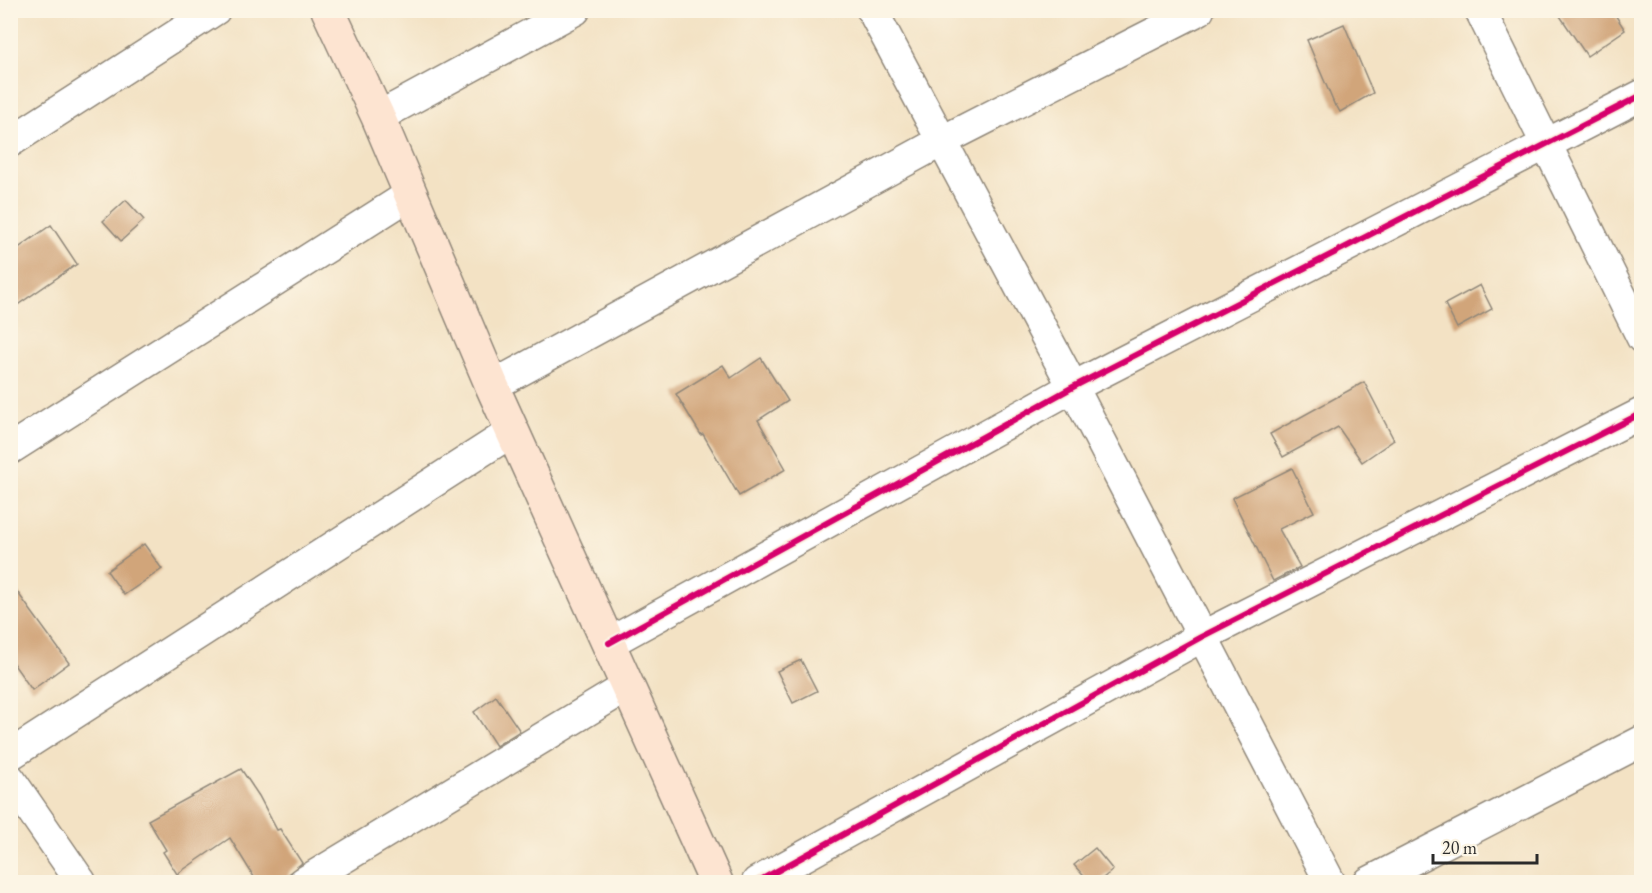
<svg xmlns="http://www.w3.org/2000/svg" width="1652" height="893" font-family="'EB Garamond',serif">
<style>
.building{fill:#d1a57a}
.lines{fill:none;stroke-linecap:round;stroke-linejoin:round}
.street-casing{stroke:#8f8678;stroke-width:33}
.secondary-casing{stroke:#8f8678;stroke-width:36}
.street{stroke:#fff;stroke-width:30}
.secondary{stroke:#fde4d1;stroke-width:33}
.cycleway-casing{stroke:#fcf5e5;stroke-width:10}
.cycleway{stroke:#d6006c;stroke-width:6}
</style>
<rect width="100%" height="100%" fill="#fcf5e5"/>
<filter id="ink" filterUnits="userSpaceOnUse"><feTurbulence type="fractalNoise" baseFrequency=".0167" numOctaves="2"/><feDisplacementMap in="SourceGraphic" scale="12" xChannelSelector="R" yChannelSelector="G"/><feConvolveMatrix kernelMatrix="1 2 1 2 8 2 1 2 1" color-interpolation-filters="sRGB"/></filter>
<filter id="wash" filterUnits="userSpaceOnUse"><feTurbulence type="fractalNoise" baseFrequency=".008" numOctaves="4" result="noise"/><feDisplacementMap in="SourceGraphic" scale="24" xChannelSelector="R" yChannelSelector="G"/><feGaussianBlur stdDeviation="1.35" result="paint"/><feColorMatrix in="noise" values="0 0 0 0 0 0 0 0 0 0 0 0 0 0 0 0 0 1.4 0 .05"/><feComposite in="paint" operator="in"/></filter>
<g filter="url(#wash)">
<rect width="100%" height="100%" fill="#f3e2c4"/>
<g id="blocks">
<!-- building -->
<g class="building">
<path d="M1556,10H1612L1625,30L1587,56Z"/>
<path d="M1344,24L1373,93L1340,112L1336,105L1335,106L1307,40Z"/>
<path d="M126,200L144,220L121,241L103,221Z"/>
<path d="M51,225L77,264L10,310V254Z"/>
<path d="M1480,285L1492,309L1457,328L1445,304Z"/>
<path d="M761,358L788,401L758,420L786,469L739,496L703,434L701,435L676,394L723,365L731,378Z"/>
<path d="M1364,382L1394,440L1362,462L1338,427L1283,457L1270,434Z"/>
<path d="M1292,468L1314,512L1279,529L1300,567L1273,581L1232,498Z"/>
<path d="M144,544L162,569L124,595L107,571Z"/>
<path d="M10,582L69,663L32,690L10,659Z"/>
<path d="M801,660L817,691L793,703L777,671Z"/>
<path d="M496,696L520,731L496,746L474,712Z"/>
<path d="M241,769L259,796L277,830L280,829L302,863L289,873L286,882H257L230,838L177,874L163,852L166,850L148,820Z"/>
<path d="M1095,848L1113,870L1098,882H1089L1074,865Z"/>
</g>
</g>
</g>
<g filter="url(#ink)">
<use href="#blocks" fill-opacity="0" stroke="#8f8678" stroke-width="1.5"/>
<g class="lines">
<defs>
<g id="street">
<path d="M872,10L1073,387L1330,882"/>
<path d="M1480,10L1642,338"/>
<path d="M378,117L575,10"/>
<path d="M10,142L215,10"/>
<path d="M492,386L942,141L1199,10"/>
<path d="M10,449L411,194"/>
<path d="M609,643L1073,387L1642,95"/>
<path d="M10,755L513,431"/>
<path d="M10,779L81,882"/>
<path d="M304,882L628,686"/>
<path d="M757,882L1201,637L1642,413"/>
<path d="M1369,882L1642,741"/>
</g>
<path id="secondary" d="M328,10L378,117L492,386L716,882"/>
</defs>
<!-- street casing -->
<use href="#street" class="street-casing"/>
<!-- secondary casing -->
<use href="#secondary" class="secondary-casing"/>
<!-- street -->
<use href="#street" class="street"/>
<!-- secondary -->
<use href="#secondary" class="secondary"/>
<defs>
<g id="cycleway">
<path d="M609,643L1073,387L1642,95"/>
<path d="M757,882L1201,637L1642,413"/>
</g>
</defs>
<!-- cycleway casing -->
<use href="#cycleway" class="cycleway-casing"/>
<!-- cycleway -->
<use href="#cycleway" class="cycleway"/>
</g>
</g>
<!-- margin -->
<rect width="1652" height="893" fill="none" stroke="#fcf5e5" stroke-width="36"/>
<!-- scale -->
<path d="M1433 854v9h104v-9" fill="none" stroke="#2b2b2b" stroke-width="3"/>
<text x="1442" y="854" font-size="18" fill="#2b2b2b" stroke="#fcf5e5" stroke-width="4.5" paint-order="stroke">20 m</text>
</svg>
